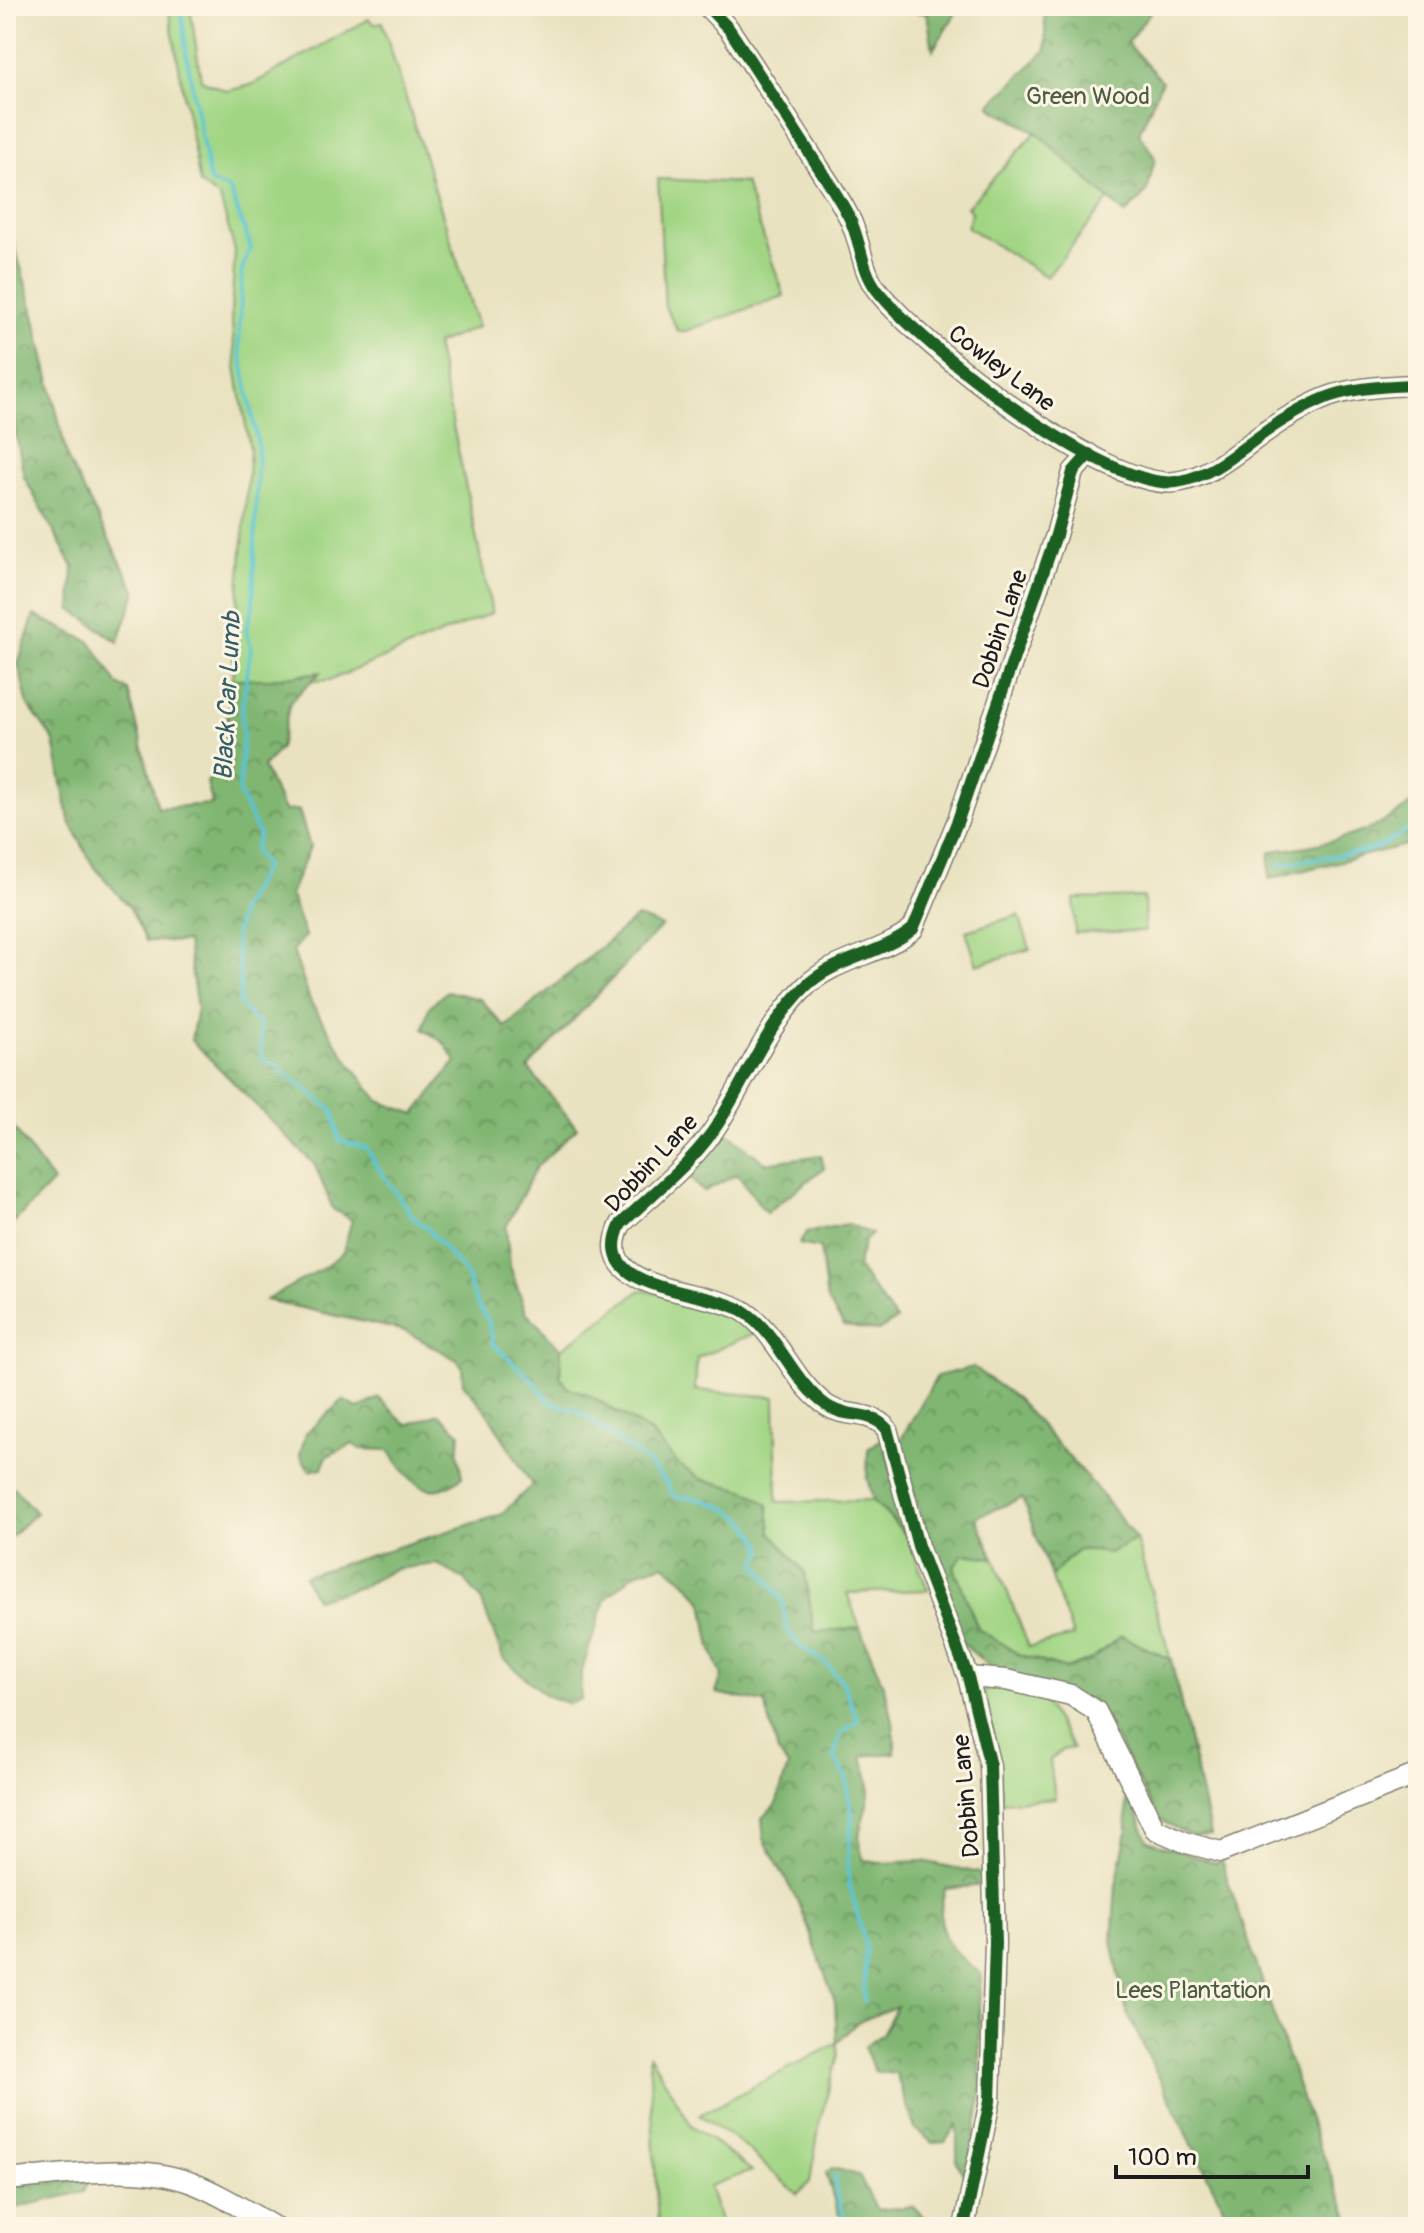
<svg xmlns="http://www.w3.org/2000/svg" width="1424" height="2233" font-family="Pangolin,sans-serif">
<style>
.green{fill:#a1d584;stroke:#5e7850;stroke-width:2}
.forest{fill:url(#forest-crowns);stroke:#4e6947;stroke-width:2}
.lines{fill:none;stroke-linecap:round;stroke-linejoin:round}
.stream{stroke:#58c4d1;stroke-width:4}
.tertiary-casing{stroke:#827f6e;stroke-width:23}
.tertiary{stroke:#fff;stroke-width:20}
.cycleway-casing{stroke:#fcf5e5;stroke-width:17}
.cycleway{stroke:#1b5e20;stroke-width:12}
.labels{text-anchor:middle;stroke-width:6;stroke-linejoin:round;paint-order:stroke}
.park-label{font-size:24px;fill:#4b5d40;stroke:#fcf5e5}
.street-label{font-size:24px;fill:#1c1c1c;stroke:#fcf5e5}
.water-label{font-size:26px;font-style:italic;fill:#345f64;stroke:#fcf5e5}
</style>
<defs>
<pattern id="forest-crowns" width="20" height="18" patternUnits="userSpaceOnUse" patternTransform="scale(2)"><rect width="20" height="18" fill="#80b672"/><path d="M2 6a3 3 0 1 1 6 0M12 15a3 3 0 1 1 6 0" fill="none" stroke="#68935d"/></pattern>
</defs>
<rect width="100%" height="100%" fill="#fcf5e5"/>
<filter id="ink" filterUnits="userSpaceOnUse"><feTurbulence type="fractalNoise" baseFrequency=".0125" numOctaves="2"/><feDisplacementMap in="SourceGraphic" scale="16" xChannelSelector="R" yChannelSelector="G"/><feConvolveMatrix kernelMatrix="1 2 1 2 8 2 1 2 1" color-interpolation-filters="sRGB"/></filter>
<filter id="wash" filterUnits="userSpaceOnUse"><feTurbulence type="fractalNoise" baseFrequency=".006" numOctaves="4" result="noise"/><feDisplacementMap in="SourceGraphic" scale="32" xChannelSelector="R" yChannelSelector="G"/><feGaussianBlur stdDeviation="1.8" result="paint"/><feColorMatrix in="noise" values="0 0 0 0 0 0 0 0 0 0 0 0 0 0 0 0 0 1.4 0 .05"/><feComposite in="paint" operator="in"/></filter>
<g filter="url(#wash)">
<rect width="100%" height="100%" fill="#e9e2c0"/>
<!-- green -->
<g class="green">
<path d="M168,6H190L201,80L227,91L251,85L369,19L374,24L382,22L478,327L436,344L492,613L330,680L312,681L320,673L271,679H232L250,450L236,367L231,313L235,251L220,198L200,184Z"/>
<path d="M1036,132L1109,199L1047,277L967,227L972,213L967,207Z"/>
<path d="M658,179L745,183L784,296L686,331H678L665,307Z"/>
<path d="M1144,897L1145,931L1075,933L1074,899Z"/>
<path d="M1019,915L1030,949L977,965L966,931Z"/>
<path d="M641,1290L680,1298L741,1317L755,1333L697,1358L695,1390L775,1397L777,1502L873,1500L908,1537L928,1590L847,1593L860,1628L814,1632L805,1573L771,1532L747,1491L701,1479L678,1465L650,1432L587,1394L568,1388L560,1376L561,1349Z"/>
<path d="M1136,1539L1171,1660L1122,1636L1092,1659L1066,1669L1019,1655L978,1629L954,1567L963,1553L994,1558L1029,1647L1073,1636L1051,1576L1078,1549L1109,1553Z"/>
<path d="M1000,1688L1042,1698L1073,1748L1062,1750L1050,1760L1055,1798L1002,1802L998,1762L984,1690Z"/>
<path d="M837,2043L838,2055L820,2121L810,2182L797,2194L740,2143L699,2115Z"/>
<path d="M649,2054L691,2125L752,2171L709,2186L722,2227H658Z"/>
</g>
<!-- forest -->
<g class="forest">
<path d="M881,6H958L959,8L933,50L927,14Z"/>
<path d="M1044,6H1155L1127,43L1162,81L1139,133L1155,158L1147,192L1125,214L1036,132L995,110L990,105L1046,50Z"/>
<path d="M6,215L33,310L68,460L136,592L118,642L71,609L73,567L24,477L6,379Z"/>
<path d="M34,615L91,642L118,685L128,690L158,808L212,804L207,782L227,766L225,736L232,679H271L321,672L290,702L280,748L263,767L284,811L299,810L310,847L290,894L305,936L293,951L311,1003L344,1055L379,1101L415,1114L456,1061L443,1042L423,1029L429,1007L447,991L480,999L505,1027L637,917L662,926L528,1068L577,1128L536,1167L506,1227L510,1266L526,1312L561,1349L560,1376L568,1388L587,1394L650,1432L678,1464L701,1479L747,1491L768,1505L771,1532L805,1573L814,1632L860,1628C876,1669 897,1708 895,1753L862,1756C864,1767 870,1782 869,1793C866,1821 852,1830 864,1860L878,1863L923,1861L984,1874L983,1885L945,1889C933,1931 947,1950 981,1973L979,2003L981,2097L967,2179L957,2163V2124L945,2142L933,2143L915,2129L896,2074L874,2071L864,2047L882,2034L897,2006L856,2023L837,2043L835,2002L801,1908L764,1839L762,1818L776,1805L788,1766L778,1752L765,1703L716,1693L722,1676L711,1648L703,1602L685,1581L664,1564L635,1573L605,1600L581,1673V1699L569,1704L545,1695L503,1658L481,1600L465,1580L437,1564L394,1569L361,1587L315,1599L304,1576L500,1515L532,1485L485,1409L463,1383L462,1366L457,1360L405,1331L266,1300L325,1267L343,1252L352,1220L333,1209L315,1165L191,1040L197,1008L187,942L146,941L130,908L92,864L69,820L54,741L28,705L18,664Z"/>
<path d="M1418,798V842L1269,879L1270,851C1325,845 1376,835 1418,798Z"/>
<path d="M6,1117L53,1182L6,1230Z"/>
<path d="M722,1128L765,1163L821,1155L824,1168L766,1213L737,1174L703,1192L683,1170Z"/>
<path d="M848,1224L872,1234L864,1241L857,1267L896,1320L878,1331L844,1326L827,1300L820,1248L799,1244L807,1232Z"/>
<path d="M973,1367L1016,1398L1092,1483L1136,1539L1109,1553L1078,1549L1051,1576L1022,1498L976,1517L994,1558L963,1554L954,1567L978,1629L1020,1655L1066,1669L1092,1659L1121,1636L1171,1660L1211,1835L1191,1836L1159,1819L1100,1709L995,1671L963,1644L939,1588L937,1565L898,1444L937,1376Z"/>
<path d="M379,1398L407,1425L439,1414L460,1433L458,1455L462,1477C429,1506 408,1480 389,1450L361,1449L353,1444L327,1456L322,1468L310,1471L300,1455L306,1433L343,1400L359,1409Z"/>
<path d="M883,1438L908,1537L873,1500L867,1478L868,1449Z"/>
<path d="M6,1479L36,1513L6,1541Z"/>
<path d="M1126,1784L1148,1841L1215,1863L1221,1860L1312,2128L1353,2227H1233L1127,2013L1112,1942L1116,1885L1127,1832Z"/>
<path d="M832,2168L859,2175L877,2210L913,2206L923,2216L925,2227H854L838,2213L826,2173Z"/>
<path d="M89,2180L84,2192L6,2210V2186Z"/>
</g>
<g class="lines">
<!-- stream -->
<g class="stream">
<path d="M181,6L187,58L210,182L230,190L251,248L242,269L239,345L258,446L253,607L246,629L251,647L242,709L243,735L239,793L259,834L254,851L265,866L240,911L235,937L241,979L239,1003L260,1026L262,1059L274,1064L333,1111L339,1140L367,1148L376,1165L414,1218L427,1228L466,1274L476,1302L488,1321L494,1345L534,1382L550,1402L580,1412L648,1463L666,1482L675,1497C692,1495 727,1506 741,1517C751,1526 757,1537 763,1549L756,1563L782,1600L787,1630L801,1647L822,1660L843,1682L858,1721L841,1733L834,1756L846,1777L852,1818L848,1856L849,1882L866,1947L864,2001"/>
<path d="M923,350L947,370"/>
<path d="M999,409L1007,416"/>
<path d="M1280,864L1366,851L1383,845L1418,823"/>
<path d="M835,2176L836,2194L843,2216L860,2227"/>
</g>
</g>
</g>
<g filter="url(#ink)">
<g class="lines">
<defs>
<g id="tertiary">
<path d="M707,6L729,29C758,72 786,116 814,160C826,179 839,197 849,217C861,240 861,270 877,290C920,345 1106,491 1176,482C1218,476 1250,439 1285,419C1300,410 1318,400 1334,395C1359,387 1392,386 1418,385"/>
<path d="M968,1677L1006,1680L1071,1695L1096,1711L1155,1829L1187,1843L1221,1852L1418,1774"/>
<path d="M6,2180C62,2175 138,2162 192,2183C221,2194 248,2212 274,2227"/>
<path d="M964,2227L990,2101L995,1943L990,1766L968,1677L918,1546L887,1429C870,1409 845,1419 826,1405C792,1381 779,1335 745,1312C708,1288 587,1294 621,1224C654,1192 695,1161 719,1122C748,1076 766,1026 805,987C834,958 881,955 913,929L958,820L1056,535L1073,472L1089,454"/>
</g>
</defs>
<!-- tertiary casing -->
<use href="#tertiary" class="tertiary-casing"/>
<!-- tertiary -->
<use href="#tertiary" class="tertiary"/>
<defs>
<g id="cycleway">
<path d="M707,6L729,29C758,72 786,116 814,160C826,179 839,197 849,217C861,240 861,270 877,290C920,345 1106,491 1176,482C1218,476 1250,439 1285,419C1300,410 1318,400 1334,395C1359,387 1392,386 1418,385"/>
<path d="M964,2227L990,2101L995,1943L990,1766L968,1677L918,1546L887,1429C870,1409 845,1419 826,1405C792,1381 779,1335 745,1312C708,1288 587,1294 621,1224C654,1192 695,1161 719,1122C748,1076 766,1026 805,987C834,958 881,955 913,929L958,820L1056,535L1073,472L1089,454"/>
</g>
</defs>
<!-- cycleway casing -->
<use href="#cycleway" class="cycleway-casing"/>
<!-- cycleway -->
<use href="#cycleway" class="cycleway"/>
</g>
</g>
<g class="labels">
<!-- park labels -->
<g class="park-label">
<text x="1088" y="104">Green Wood</text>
<text x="1193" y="1998">Lees Plantation</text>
</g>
<!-- street labels -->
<g class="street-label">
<text transform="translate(1002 368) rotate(37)" y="8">Cowley Lane</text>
<text transform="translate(1000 629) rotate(-71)" y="8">Dobbin Lane</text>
<text transform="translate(651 1163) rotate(-47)" y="8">Dobbin Lane</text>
<text transform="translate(966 1796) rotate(-95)" y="8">Dobbin Lane</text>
</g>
<!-- water labels -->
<g class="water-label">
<text transform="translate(227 696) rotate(-87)" y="9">Black Car Lumb</text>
</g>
</g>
<!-- margin -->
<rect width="1424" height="2233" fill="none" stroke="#fcf5e5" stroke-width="32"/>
<!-- scale -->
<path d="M1116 2165v12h192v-12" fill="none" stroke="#1c1c1c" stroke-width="4"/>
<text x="1128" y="2165" font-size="24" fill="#1c1c1c" stroke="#fcf5e5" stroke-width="6" paint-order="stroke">100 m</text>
</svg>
